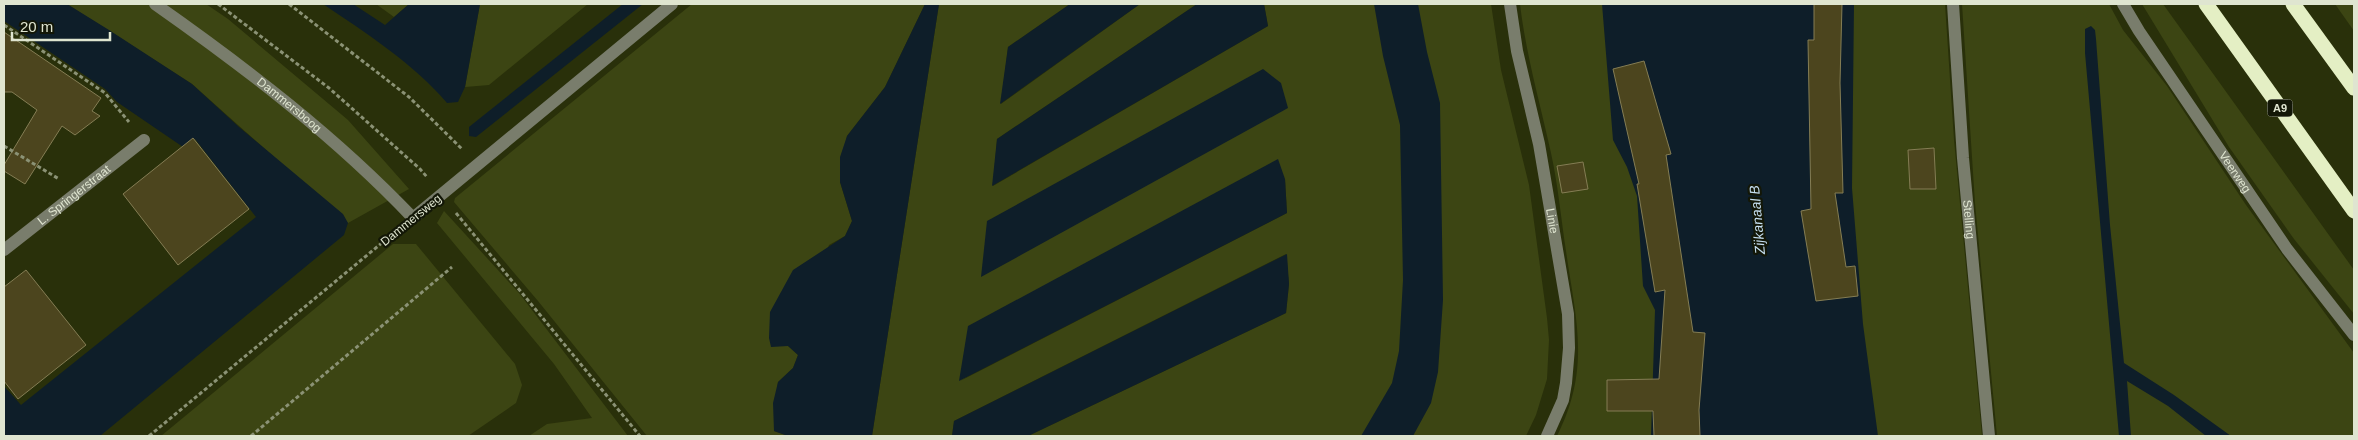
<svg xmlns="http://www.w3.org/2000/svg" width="2358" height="440" font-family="Helvetica,sans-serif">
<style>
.green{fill:#3c4513;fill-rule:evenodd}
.water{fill:#0e1e29}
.building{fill:#4c451e;stroke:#847d54}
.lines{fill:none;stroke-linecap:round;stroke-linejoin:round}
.path{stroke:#8b9275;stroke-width:3;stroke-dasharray:4 2.5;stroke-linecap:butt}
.minor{stroke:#797d6c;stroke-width:12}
.highway{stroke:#e4efc4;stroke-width:15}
.labels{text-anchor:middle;stroke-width:4.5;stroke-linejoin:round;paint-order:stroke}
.shield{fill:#131707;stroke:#a2a794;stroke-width:1}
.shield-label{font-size:11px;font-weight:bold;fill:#dfe5d0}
.street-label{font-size:12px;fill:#dfe5d0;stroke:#131707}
.water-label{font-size:14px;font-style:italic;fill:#c5def0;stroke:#131707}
</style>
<rect width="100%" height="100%" fill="#29300a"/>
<!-- green -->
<g class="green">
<path d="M67,4H206L228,19L348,120L409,189L348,223L192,84Z"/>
<path d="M376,4H409L394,17Z"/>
<path d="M480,4H588L489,85L465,87Z"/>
<path d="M692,4H925L885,87L847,136L840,182L852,221L845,236L829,245L788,346L798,355L793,368L778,382L774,431L788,436H647L538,301L454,202L455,198Z"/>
<path d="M939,4H1070L1008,47L1001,104L1140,4H1197L997,139L993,186L1268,26L1264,4H1491L1501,70L1529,185L1547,318L1549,340L1547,379L1536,415L1526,436H1028L1286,313L1289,284L1286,254L954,421L952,436H872ZM1285,179L1287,213L960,381Z"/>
<path d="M1520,4H1945L1954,140L1982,436H1557C1591,368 1576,321 1566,251C1561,218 1558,185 1551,153C1540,103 1526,55 1520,4Z"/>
<path d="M1962,4H2109L2123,30L2167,86L2246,205L2354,353V436H1997L1975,203Z"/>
<path d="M2142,4H2163L2354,270V314L2294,239L2229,147Z"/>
<path d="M2335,4H2354V31Z"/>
<path d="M444,211L519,293L628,436H529L547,424L592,418L554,364L437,223Z"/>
<path d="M393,244H416L515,364L522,385L516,403L468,436H161Z"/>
</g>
<!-- water -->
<g class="water">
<path d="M4,4H67L109,30L192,84L239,127L343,214L348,223L344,235L100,436H4V386L21,405L256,217L195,139L183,147L117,102L105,89L4,21Z"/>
<path d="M323,4H353L385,25L409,4H480L465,87L458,102L447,103C413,63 366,33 323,4Z"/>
<path d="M623,4H643L476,137L469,136V127Z"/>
<path d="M925,4H939L872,436H788L774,431L773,403L778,382L793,368L798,355L788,346L771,347L769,338L770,312L793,270L845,236L852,221L840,182V157L847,136L885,87Z"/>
<path d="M1070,4H1140L1000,104L1008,47Z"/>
<path d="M1197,4H1264L1268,26L992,186L997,139Z"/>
<path d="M1374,4H1418L1427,52L1440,103L1443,300L1438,372L1431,403L1413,436H1361L1392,383L1399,351L1403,280L1400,125L1383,56Z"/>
<path d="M1602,4H1854L1852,188L1863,324L1878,436H1651L1655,310L1643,286L1637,196L1627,167L1613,140Z"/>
<path d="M2091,26L2095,30L2096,39L2110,225L2124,363L2174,395L2231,436H2206L2168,406L2127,381L2131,436H2119L2085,53V29Z"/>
<path d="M1263,69L1281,83L1288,108L981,277L987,221Z"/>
<path d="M1278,159L1285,179L1287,213L959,381L968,326Z"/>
<path d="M1287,254L1289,284L1286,313L1028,436H952L954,421Z"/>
</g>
<!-- building -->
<g class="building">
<path d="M1814,4H1842L1840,83L1843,193H1835L1846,267L1855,266L1858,296L1816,301L1801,211L1811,209L1808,40H1814Z"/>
<path d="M4,32L101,98L92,111L100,116L75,135L62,126L25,184L4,171V165L37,110L12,92H4Z"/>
<path d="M1644,61L1671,154L1666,155L1693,332L1705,333L1699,410L1700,436H1654L1653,411H1607V380L1659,379L1665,290L1655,292L1637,184H1639L1613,69Z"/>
<path d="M193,138L249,209L178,265L123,194Z"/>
<path d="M1934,148L1936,189H1910L1908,150Z"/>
<path d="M1583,162L1588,189L1562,193L1557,166Z"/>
<path d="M26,270L86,345L18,399L4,381V287Z"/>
</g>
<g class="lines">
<!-- path -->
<g class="path">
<path d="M218,4L329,88L420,169L427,177"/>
<path d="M289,4L409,97L462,149"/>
<path d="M4,25L105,93L129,122"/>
<path d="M4,146L59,179"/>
<path d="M456,213L640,436"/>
<path d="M149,436L395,232"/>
<path d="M251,436L452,267"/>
</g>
<!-- minor -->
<g class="minor">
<path id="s1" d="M155,4C246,68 336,137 413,218L672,4"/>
<path id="s2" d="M1510,4L1517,51L1539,144L1568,314L1569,348L1566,383L1563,400L1547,436"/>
<path id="s3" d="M1953,4L1963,158L1989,436"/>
<path id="s4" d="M2123,4L2139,31L2287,249L2354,335"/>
<path id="s5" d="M4,250L144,140"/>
</g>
<!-- highway -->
<g class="highway">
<path d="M2206,4L2354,211"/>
<path d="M2293,4L2354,88"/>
</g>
</g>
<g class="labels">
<!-- shield labels -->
<rect class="shield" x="2267.5" y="99.5" width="25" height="17" rx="4"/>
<g class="shield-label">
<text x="2280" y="112">A9</text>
</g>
<!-- street labels -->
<g class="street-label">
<text dy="4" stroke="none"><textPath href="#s1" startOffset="168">Dammersboog</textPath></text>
<text dy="4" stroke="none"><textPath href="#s4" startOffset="202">Veerweg</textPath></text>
<text dy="4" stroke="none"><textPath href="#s5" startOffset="89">L. Springerstraat</textPath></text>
<text transform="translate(411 220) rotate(-39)" y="4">Dammersweg</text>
<text dy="4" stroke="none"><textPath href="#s3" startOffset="216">Stelling</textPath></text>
<text dy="4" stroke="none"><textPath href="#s2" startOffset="221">Linie</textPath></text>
</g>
<!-- water labels -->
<g class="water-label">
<text transform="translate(1757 220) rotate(-95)" y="5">Zijkanaal B</text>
</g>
</g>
<!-- border -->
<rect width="2358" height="440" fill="none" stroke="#dfe5d0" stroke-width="10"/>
<!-- scale -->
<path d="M12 32v8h98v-8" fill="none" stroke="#dfe5d0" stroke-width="2.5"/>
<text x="20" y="32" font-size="15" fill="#dfe5d0" stroke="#131707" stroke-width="4" paint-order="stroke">20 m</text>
</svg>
